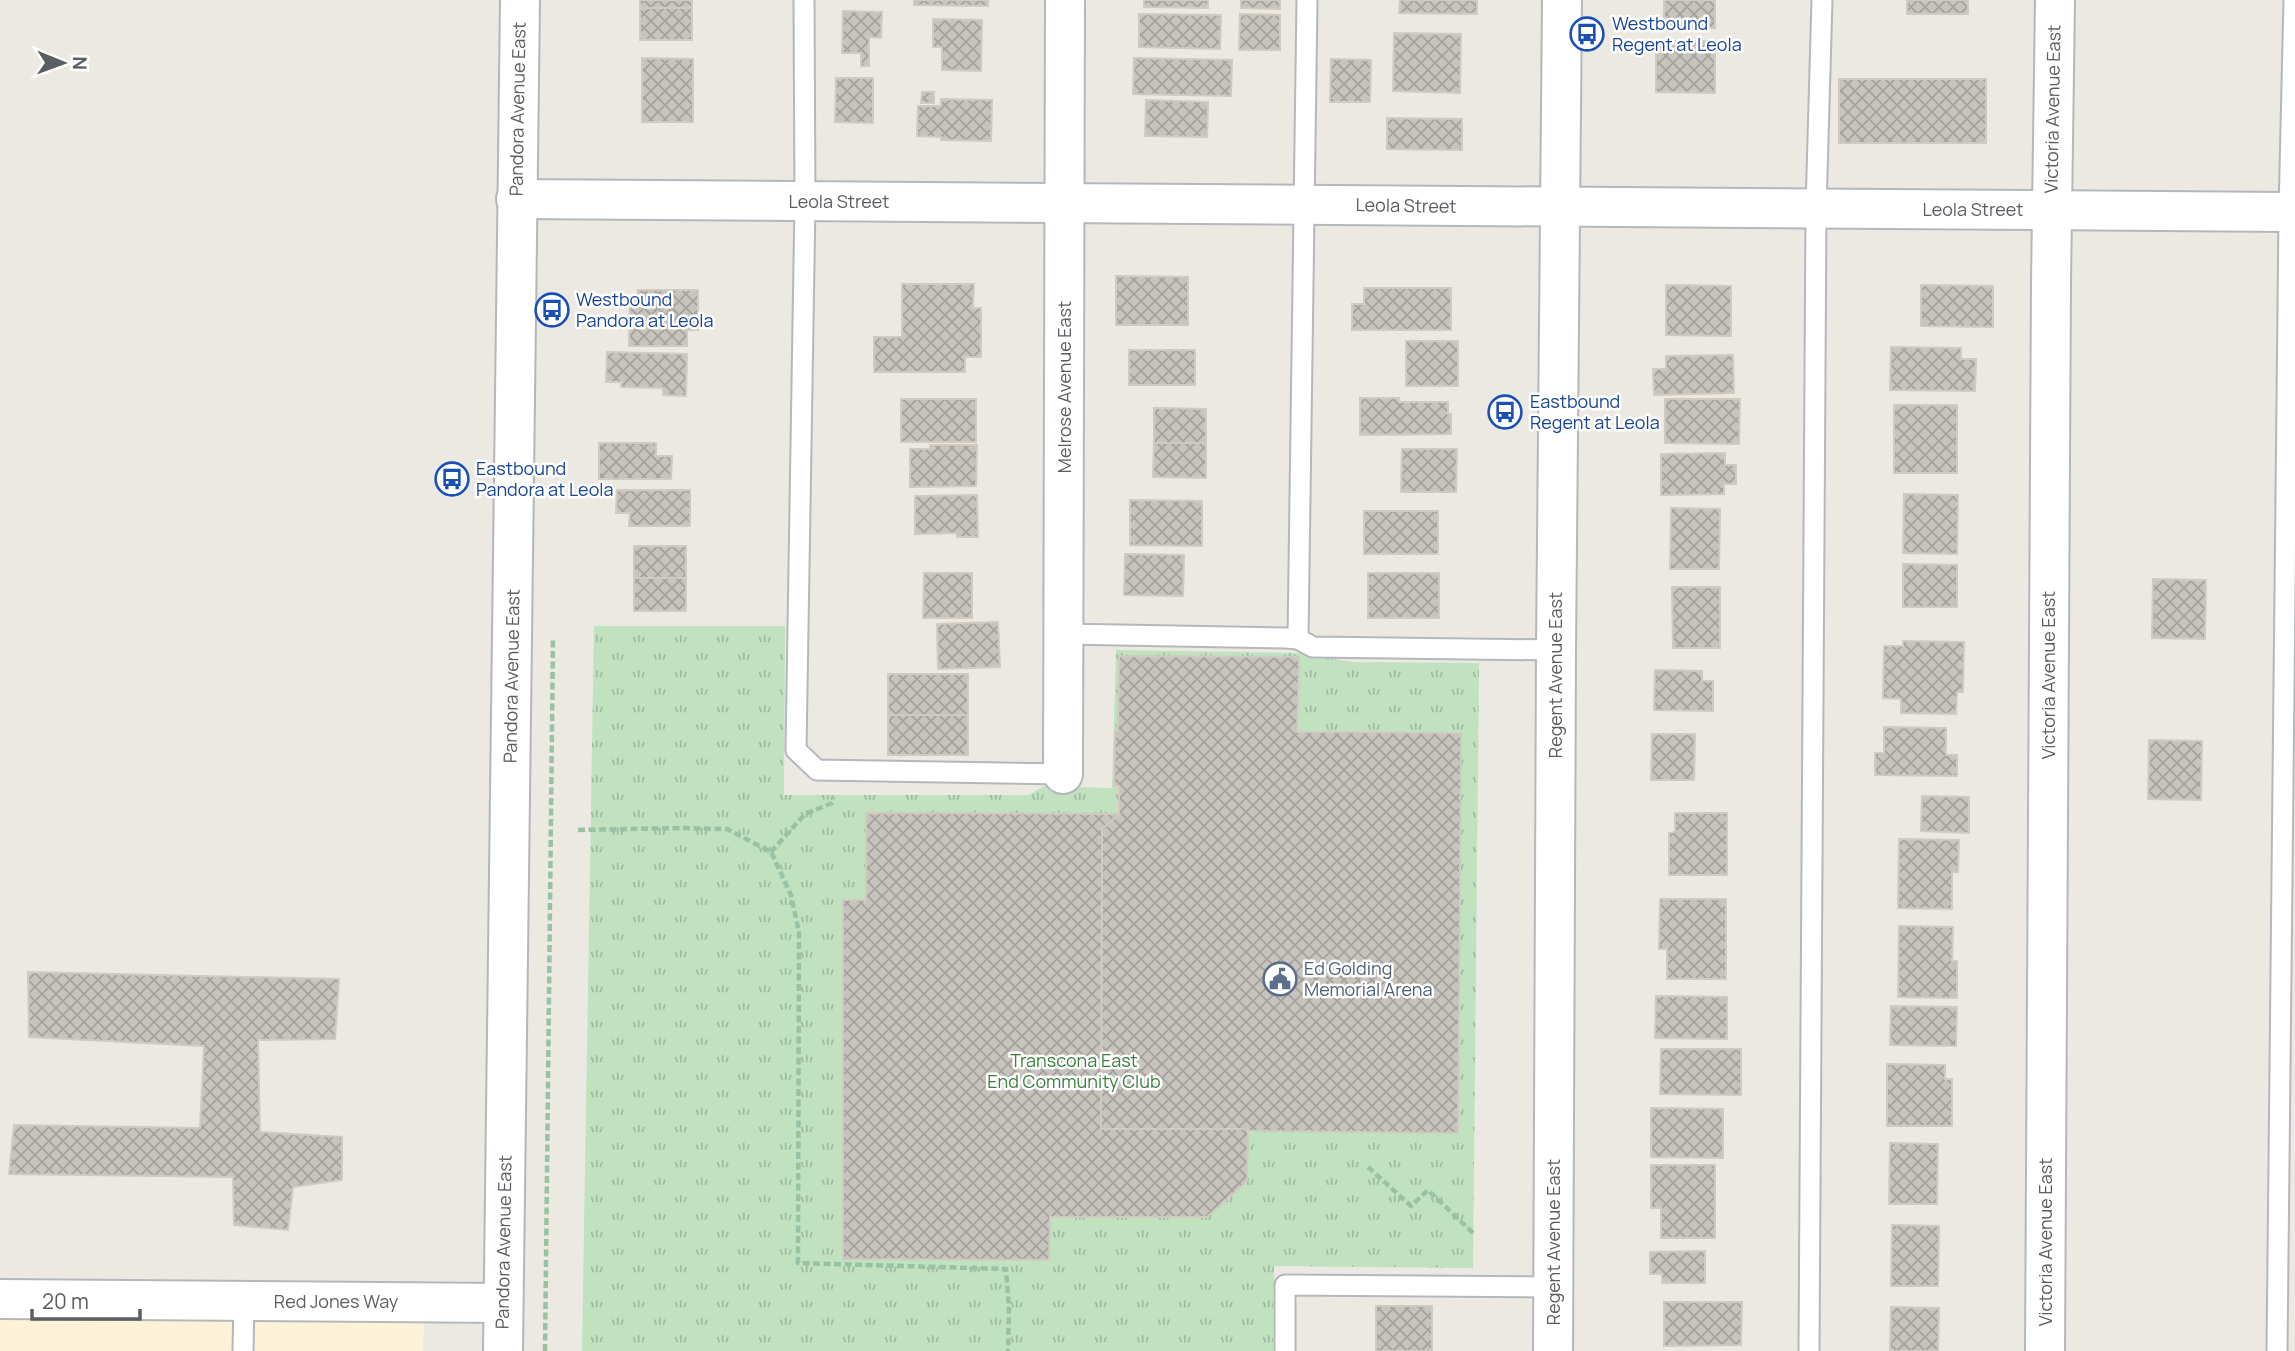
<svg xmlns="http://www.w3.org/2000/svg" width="2295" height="1351" font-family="Manrope,sans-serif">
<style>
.commercial{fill:#fbf2d7}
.grass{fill:url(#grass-tufts)}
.building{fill:url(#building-cross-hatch);stroke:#d0cac0;stroke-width:2}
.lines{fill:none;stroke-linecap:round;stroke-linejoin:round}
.service-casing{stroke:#b4b7bb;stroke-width:23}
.minor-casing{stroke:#b4b7bb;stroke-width:42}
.tertiary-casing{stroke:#b4b7bb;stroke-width:42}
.secondary-casing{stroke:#b3b6bb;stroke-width:42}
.path{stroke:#99c2a4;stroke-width:4.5;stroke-dasharray:7 3.5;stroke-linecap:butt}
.service{stroke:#fff;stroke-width:19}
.minor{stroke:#fff;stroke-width:38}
.tertiary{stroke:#fff;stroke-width:38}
.secondary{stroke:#fff;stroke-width:38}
.labels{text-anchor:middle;stroke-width:5;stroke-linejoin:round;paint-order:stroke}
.transit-label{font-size:18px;fill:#164399;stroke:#fff;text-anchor:start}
.street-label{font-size:18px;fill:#5a5d61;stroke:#fff}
.service-label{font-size:18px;fill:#4e5e75;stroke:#fff;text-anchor:start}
.park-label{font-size:18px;fill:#3a7f3c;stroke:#fff}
</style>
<defs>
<pattern id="grass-tufts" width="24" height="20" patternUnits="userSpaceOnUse" patternTransform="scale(1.75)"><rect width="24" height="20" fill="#c0e2bf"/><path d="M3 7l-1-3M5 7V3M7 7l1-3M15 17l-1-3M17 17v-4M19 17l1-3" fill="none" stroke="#9fba9f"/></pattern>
<pattern id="building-cross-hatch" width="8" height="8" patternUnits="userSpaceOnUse" patternTransform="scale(1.75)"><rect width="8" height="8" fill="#c7c4be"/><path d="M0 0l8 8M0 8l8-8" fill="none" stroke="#a5a29e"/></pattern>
</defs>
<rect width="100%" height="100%" fill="#ebe9e1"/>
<!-- commercial -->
<path class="commercial" d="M0,1317L424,1321L423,1351H0Z"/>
<!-- grass -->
<path class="grass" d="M594,626H785L784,795H1029L1044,786L1112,788L1116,650L1298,653L1352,662L1479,663L1473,1268L1274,1266L1273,1351H582Z"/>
<!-- building -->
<g class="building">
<rect x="640" y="0" width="52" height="8"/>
<path d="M914,0H988V6L914,5Z"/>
<path d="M1144,0H1208V8L1144,7Z"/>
<path d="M1241,0H1280V9L1241,8Z"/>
<path d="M1400,0H1477V14L1399,13Z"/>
<rect x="1664" y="0" width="51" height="28"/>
<rect x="1907" y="0" width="61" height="14"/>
<rect x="640" y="8" width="52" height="32"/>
<path d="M843,11L882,12L881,38L869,37V66H861V53H842Z"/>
<path d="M1139,14L1221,15L1220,49L1139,47Z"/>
<path d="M1240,14L1280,15V50H1239Z"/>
<path d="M933,19L982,20L981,71L942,70V47H933Z"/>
<path d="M1394,33L1461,34L1460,93L1393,91Z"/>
<path d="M1656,41H1715V93L1656,92Z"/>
<path d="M642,58L693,59V122H642Z"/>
<path d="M1134,58L1232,60L1231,96L1133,94Z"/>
<path d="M1331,59L1371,60L1370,102H1330Z"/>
<path d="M836,78H873V123L835,122Z"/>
<rect x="1839" y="79" width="147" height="64"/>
<path d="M922,92H934V103H921Z"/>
<path d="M941,99L992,100L991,141L941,140V137L917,136L918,106H941Z"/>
<path d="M1146,100L1208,102L1207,137L1145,136Z"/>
<path d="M1387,118L1462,119V150L1387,149Z"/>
<path d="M1116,276L1188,277V325H1116Z"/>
<path d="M902,284H974L973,308H981V357H965V372H874V337H902Z"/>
<path d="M1666,285L1731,286V336L1666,335Z"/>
<path d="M1921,285L1993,286V327L1921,326Z"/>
<path d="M1364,288H1451V330H1352V304H1364Z"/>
<path d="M638,290H698V330H687V346H629L630,300L637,299Z"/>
<rect x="1406" y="341" width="52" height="45"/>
<path d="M1891,347L1961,348V359H1976L1975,391L1890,390Z"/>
<rect x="1129" y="350" width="66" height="35"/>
<path d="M607,352L687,354L686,396L663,395V388L621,387L622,382H606Z"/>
<path d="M1733,355L1734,393L1654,395L1653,369H1666V356Z"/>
<path d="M1360,398H1399V402H1448V414H1451V434L1360,435Z"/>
<rect x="901" y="399" width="75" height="43"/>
<path d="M1665,399H1740L1739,444L1665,443Z"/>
<rect x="1894" y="405" width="63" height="68"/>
<path d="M1154,408L1206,409V443H1154Z"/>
<path d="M599,443H656V456H672L671,479H599Z"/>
<path d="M1154,443H1206V478L1153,477Z"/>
<path d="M930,445H977L976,486L910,487V449H930Z"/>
<path d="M1402,449H1457L1456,492H1401Z"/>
<path d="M1725,453V465H1736V484H1724V494L1661,495V454Z"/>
<path d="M617,490H690V526H629L630,513H616Z"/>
<path d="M1904,494L1958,495L1957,554L1903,553Z"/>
<path d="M977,495L978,537H957V533L915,534V496Z"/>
<path d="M1130,500L1202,501V546L1130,545Z"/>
<path d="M1671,508L1720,509L1719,569H1670Z"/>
<rect x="1364" y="511" width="74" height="43"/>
<rect x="634" y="546" width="52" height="32"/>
<path d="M1125,554L1184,555L1183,596L1124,595Z"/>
<path d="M1903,564L1957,565V607H1903Z"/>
<path d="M924,573H972V618H923Z"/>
<rect x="1368" y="573" width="71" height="45"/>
<rect x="634" y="578" width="52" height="33"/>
<path d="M2153,579L2206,580L2205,639L2152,638Z"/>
<path d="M1672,587H1720V648H1673Z"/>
<path d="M998,622L1000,667L938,669L937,624Z"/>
<path d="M1903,641L1964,642L1963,692H1957L1956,714L1901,713V699L1883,698L1884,646H1903Z"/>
<path d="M1119,656L1299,657L1297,732L1461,733L1458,1133L1101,1129L1102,829L1119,814V786H1114L1115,731H1118Z"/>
<path d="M1655,670L1702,671V681H1713V711L1654,710Z"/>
<rect x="888" y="674" width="80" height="41"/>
<rect x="888" y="715" width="80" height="40"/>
<path d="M1884,727L1946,728V755H1957V776L1875,775V753H1884Z"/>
<path d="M1652,734H1695L1694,780H1651Z"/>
<path d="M2149,740L2202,741L2201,800L2148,799Z"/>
<path d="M1922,796L1969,797V833L1921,831Z"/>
<path d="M866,813L1119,814L1102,829L1101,1129H1248L1247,1181L1207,1217H1050L1049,1260L843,1259V900H866Z"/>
<path d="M1675,813H1727V875H1669V833L1675,832Z"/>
<path d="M1899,839L1959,840L1958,872H1952V909L1898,908Z"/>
<path d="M1660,899H1726V979H1667V949H1659Z"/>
<path d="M1899,926L1953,927L1952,961H1957V998L1898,997Z"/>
<path d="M28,972L339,979L335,1039L258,1040L260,1132L342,1137V1180L293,1187L288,1230L234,1225L233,1177L9,1174L14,1125L200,1128L204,1046L29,1037Z"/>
<path d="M1656,996L1727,997V1039L1655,1038Z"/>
<path d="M1891,1006L1957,1007L1956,1046L1890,1045Z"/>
<path d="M1661,1049H1741V1095L1660,1094Z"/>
<path d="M1887,1064L1945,1065V1079H1952V1126H1887Z"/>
<path d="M1651,1108L1723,1109V1158L1651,1157Z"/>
<path d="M1890,1143L1938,1144L1937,1204H1889Z"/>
<path d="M1651,1165H1715V1238H1661V1208H1651Z"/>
<path d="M1892,1225L1939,1226L1938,1286H1891Z"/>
<path d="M1705,1251V1283H1662V1274H1650V1252Z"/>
<path d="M1664,1302H1742L1741,1345L1664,1346Z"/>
<rect x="1376" y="1306" width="56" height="45"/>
<path d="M1891,1307L1939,1308L1938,1351H1890Z"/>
</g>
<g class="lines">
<defs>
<g id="service">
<path d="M804,0L805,202L796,750L817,770L1063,774"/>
<path d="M1063,634L1286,638L1298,639L1313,647L1556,650"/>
<path d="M1298,639L1307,0"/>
<path d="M243,1351L244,1301"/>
<path d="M1285,1351V1285L1554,1287"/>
<path d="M1809,1351L1816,209L1822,0"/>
<path d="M2277,1351L2289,212L2294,0"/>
</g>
<g id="minor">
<path d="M516,199L2295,212"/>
<path d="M1063,774L1065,0"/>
<path d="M0,1299L503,1303"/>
<path d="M2045,1351L2051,283L2055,0"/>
</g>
<path id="tertiary" d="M1553,1351L1556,650L1562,0"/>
<path id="secondary" d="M503,1351L520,0"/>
</defs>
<!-- service casing -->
<use href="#service" class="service-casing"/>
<!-- minor casing -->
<use href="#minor" class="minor-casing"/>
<!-- tertiary casing -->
<use href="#tertiary" class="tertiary-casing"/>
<!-- secondary casing -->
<use href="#secondary" class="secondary-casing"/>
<!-- path -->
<g class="path">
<path d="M578,830L681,828L727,829L771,852L791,895L799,932L798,1263L1006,1269L1009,1309L1008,1351"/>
<path d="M771,852L805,814L832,803L833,797"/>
<path d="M1368,1167L1411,1206L1428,1190L1475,1235"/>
<path d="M545,1351L553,638"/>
</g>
<!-- service -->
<use href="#service" class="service"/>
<!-- minor -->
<use href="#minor" class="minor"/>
<!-- tertiary -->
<use href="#tertiary" class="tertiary"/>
<!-- secondary -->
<use href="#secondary" class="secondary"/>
</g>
<!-- icons -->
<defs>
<symbol id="bus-ring" viewBox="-11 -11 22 22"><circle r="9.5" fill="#fff" stroke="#1a4fb4" stroke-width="1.5"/><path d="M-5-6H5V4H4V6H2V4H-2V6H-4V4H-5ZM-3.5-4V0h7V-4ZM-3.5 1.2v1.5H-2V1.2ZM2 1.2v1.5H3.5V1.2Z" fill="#1a4fb4"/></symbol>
<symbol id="civic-ring" viewBox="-11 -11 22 22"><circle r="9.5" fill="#fff" stroke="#5c6f8a" stroke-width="1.5"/><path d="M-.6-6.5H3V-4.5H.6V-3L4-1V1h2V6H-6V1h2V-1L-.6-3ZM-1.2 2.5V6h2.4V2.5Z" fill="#5c6f8a"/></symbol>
</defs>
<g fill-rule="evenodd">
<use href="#bus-ring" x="1568" y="15" width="38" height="38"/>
<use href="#bus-ring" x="533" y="291" width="38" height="38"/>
<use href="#bus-ring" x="1486" y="393" width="38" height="38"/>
<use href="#bus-ring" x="433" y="460" width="38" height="38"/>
<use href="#civic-ring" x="1261" y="960" width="38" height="38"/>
</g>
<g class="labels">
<!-- transit labels -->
<g class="transit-label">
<text x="1612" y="30">Westbound<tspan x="1612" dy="21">Regent at Leola</tspan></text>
<text x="576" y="306">Westbound<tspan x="576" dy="21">Pandora at Leola</tspan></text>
<text x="1530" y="408">Eastbound<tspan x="1530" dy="21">Regent at Leola</tspan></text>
<text x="476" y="475">Eastbound<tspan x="476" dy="21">Pandora at Leola</tspan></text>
</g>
<!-- street labels -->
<g class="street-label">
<text transform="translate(518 109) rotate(-89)" y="6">Pandora Avenue East</text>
<text transform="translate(2053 109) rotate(-89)" y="6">Victoria Avenue East</text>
<text x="839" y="208">Leola Street</text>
<text transform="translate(1406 206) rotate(1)" y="6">Leola Street</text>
<text x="1973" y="216">Leola Street</text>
<text transform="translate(1065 387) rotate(-90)" y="6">Melrose Avenue East</text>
<text transform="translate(1556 675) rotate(-90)" y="6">Regent Avenue East</text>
<text transform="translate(2049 675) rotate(-90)" y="6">Victoria Avenue East</text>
<text transform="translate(512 676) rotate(-89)" y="6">Pandora Avenue East</text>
<text transform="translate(504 1242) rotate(-89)" y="6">Pandora Avenue East</text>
<text transform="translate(1554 1242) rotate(-90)" y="6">Regent Avenue East</text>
<text transform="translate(2046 1242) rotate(-90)" y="6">Victoria Avenue East</text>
<text x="336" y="1308">Red Jones Way</text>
</g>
<!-- service labels -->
<g class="service-label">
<text x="1304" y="975">Ed Golding<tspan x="1304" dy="21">Memorial Arena</tspan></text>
</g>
<!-- park labels -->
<g class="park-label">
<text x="1074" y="1067">Transcona East<tspan x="1074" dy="21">End Community Club</tspan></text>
</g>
</g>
<!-- north arrow -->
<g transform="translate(63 63) rotate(91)" stroke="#ffffff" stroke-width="5" paint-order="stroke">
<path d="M0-5L12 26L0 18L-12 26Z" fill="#5a5d61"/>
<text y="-10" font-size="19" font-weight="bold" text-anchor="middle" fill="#5a5d61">N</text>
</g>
<!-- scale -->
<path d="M32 1309v10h108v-10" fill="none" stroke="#5a5d61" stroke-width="3.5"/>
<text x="42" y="1309" font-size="21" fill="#5a5d61" stroke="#ffffff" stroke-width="5" paint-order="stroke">20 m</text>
</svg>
